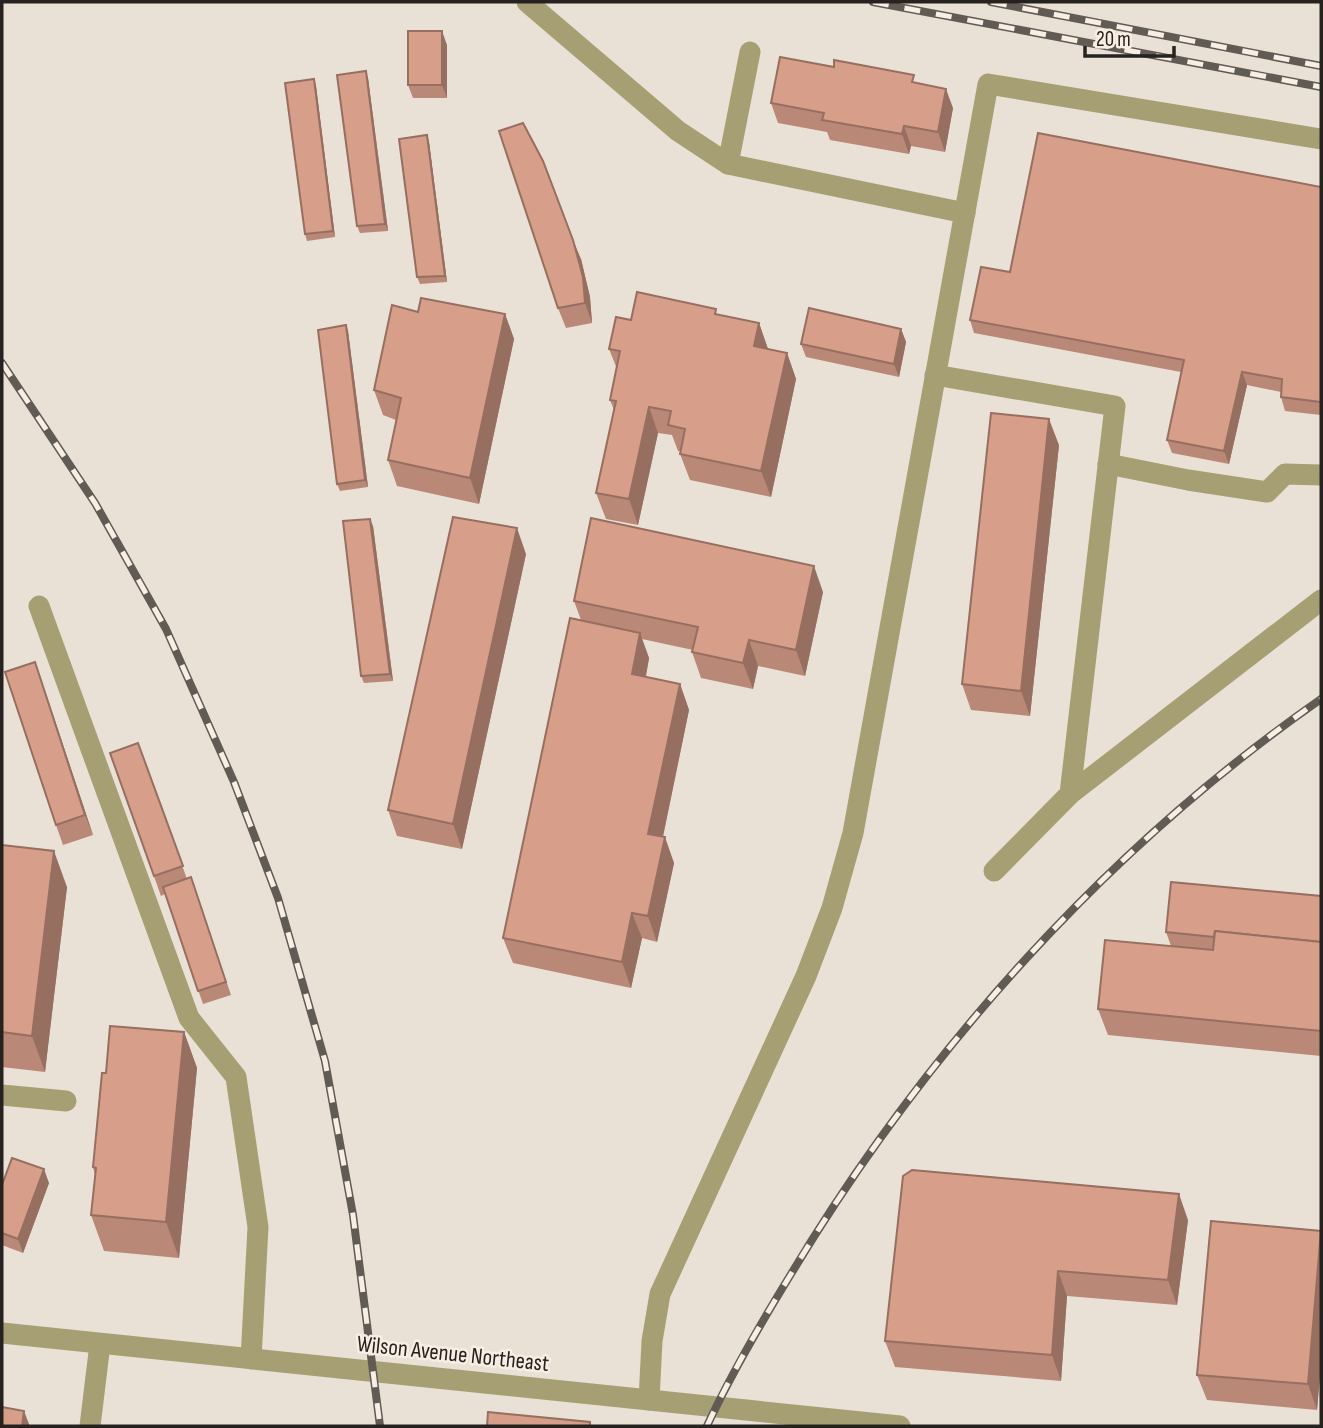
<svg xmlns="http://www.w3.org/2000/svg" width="1323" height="1428" font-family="'Sofia Sans Condensed',sans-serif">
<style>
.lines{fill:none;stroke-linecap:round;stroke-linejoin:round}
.minor{stroke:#a79f74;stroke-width:21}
.rail-casing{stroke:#605b55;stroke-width:8}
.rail{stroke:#f8eee3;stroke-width:5;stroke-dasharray:16;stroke-linecap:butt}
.wall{fill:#b98877}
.shaded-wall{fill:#966f61}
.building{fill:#d79e8a;stroke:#966f61;stroke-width:2}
.labels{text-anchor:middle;stroke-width:5;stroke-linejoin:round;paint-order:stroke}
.street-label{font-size:23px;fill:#26221f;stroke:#f8eee3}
</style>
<rect width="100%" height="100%" fill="#eae1d6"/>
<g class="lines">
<!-- minor -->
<g class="minor">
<path d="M527,2L678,131L728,164"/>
<path d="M750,52L728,164L965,213"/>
<path d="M935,375L1115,406L1070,794L994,871"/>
<path d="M1108,464L1188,480L1267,492L1285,474L1321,475"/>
<path d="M39,606L189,1018L236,1077L258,1227L251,1359"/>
<path d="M1070,794L1321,600"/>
<path d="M2,1095L66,1101"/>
<path d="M2,1333L900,1426"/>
<path d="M649,1400L652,1341L660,1294L806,976L832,908L853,833L988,84L1321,139"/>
<path d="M90,1426L100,1344"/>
</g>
<defs>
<g id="rail">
<path d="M873,2L1321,87"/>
<path d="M991,2L1321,66"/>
<path d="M2,363L95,503L166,629L234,782L278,898L325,1061L353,1215L380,1426"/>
<path d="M707,1426C731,1374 761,1323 791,1274C925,1051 1107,848 1321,699"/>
</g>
</defs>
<!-- rail casing -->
<use href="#rail" class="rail-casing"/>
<!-- rail -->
<use href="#rail" class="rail"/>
</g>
<!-- wall -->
<g class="wall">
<path d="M447,45V98H413L408,85Z"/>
<path d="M834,67L917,83L953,108L945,152L911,146L909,154L830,140L827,132L778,123L771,103Z"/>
<path d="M368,78L388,231L360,233L357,226Z"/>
<path d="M314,79L316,86L335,237L307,241L305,234Z"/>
<path d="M427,135L429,142L447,282L420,284L417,277Z"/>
<path d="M1321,187V415L1285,411L1281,397V392L1247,385L1229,464L1172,453L1167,440L1181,372L974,333L970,320L1010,272Z"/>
<path d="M581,259L590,297L592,323L566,328L558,308Z"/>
<path d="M418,312L505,314L514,339L479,504L397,486L388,460L396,420L383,415L374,390Z"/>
<path d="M718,315L759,323L768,349L787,353L796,379L771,497L690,480L680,454L681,451H678L672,435L658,433L638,525L606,519L596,493L614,410L610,400L617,369L609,349L631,320Z"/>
<path d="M346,325L348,331L368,487L340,491L337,484Z"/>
<path d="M901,329L906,342L899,377L806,357L801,344Z"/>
<path d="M1059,445L1030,716L971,710L962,684Z"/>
<path d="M373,526L393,681L364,683L361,676Z"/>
<path d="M526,554L462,849L397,836L388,810Z"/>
<path d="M823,592L805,676L758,666L753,689L701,678L692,652L693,650L642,639L649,658L646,677L680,684L689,710L663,837L674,863L657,942L642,938L631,988L513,963L503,938L581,620L574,601Z"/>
<path d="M42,682L93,835L63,845L56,825Z"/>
<path d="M138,743L187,879L191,877L231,995L203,1004L165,894L161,896L110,753Z"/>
<path d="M2,845L67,887L45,1072L2,1067Z"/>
<path d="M1321,896V1056L1108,1035L1098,1009L1171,946L1166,932Z"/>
<path d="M184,1032L197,1068L179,1258L104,1251L91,1215L95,1175L93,1167L106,1073Z"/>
<path d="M903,1176L1188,1220L1177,1305L1067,1296L1061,1381L895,1367L885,1341Z"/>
<path d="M49,1183L23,1253L2,1245V1185Z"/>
<path d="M1321,1231V1364L1317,1410L1207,1400L1197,1375Z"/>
</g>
<!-- shaded-wall -->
<g class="shaded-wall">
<path d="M442,31L447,45V98L442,85Z"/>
<path d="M366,71L368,78L388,231L385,224Z"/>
<path d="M314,79L316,86L335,237L333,231Z"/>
<path d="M946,89L953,108L945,152L938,132Z"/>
<path d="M904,126L911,146L909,154L902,134Z"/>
<path d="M427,135L429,142L447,282L445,276Z"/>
<path d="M573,240L581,259L590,297L592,323L585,303Z"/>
<path d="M505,314L514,339L479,504L470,478Z"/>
<path d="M759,323L768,349L754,346Z"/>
<path d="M346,325L348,331L368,487L365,480Z"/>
<path d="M901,329L906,342L899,377L894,364Z"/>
<path d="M787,353L796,379L771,497L761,471Z"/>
<path d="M1242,372L1247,385L1229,464L1224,451Z"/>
<path d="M649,407L658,433L638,525L629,499Z"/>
<path d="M1049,419L1059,445L1030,716L1021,691Z"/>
<path d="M370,519L373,526L393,681L390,674Z"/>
<path d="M517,528L526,554L462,849L453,824Z"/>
<path d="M814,566L823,592L805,676L796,650Z"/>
<path d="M640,633L649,658L641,700L632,674Z"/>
<path d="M749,640L758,666L753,689L743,663Z"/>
<path d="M35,662L42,682L93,835L85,815Z"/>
<path d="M680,684L689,710L658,860L648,834Z"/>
<path d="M665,837L674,863L657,942L648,916Z"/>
<path d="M54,851L67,887L45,1072L32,1036Z"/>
<path d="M632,913L642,938L631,988L622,962Z"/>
<path d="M184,1032L197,1068L179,1258L166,1222Z"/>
<path d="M44,1169L49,1183L23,1253L18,1239Z"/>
<path d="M1179,1194L1188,1220L1177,1305L1168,1280Z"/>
<path d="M1321,1237V1364L1317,1410L1308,1384Z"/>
<path d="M1058,1271L1067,1296L1061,1381L1052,1355Z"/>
<path d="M24,1411L29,1424V1426H22Z"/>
</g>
<!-- building -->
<g class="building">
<rect x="408" y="31" width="34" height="54"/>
<path d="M780,57L834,67V60L914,75L912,82L946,89L938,132L904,126L902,134L822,120L824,113L771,103Z"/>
<path d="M366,71L385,224L357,226L337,75Z"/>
<path d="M314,79L333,231L305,234L285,83Z"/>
<path d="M523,123L543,161L573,240L583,277L585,303L558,308L499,131Z"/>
<path d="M1038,133L1321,187V402L1281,397L1282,379L1242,372L1224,451L1167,440L1184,360L970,320L981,267L1010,272Z"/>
<path d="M427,135L445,276L417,277L399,139Z"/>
<path d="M637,292L716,309L715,314L759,323L754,346L787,353L761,471L680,454L685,429L668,425L671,411L649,407L629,499L596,493L616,401L610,400L620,351L609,349L616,317L631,320Z"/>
<path d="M421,298L505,314L470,478L388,460L401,398L374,390L392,305L418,312Z"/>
<path d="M809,308L901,329L894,364L801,344Z"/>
<path d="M346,325L365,480L337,484L318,330Z"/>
<path d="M991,413L1049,419L1021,691L962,684Z"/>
<path d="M453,517L517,528L453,824L388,810Z"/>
<path d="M591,518L814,566L796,650L749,640L743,663L692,652L698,627L574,601Z"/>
<path d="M370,519L390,674L361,676L343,521Z"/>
<path d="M570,618L640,633L632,674L680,684L648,834L665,837L648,916L632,913L622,962L503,938Z"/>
<path d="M35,662L85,815L56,825L5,672Z"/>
<path d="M138,743L183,866L154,876L110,753Z"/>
<path d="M2,845L54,851L32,1036L2,1032Z"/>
<path d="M191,877L226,982L198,991L163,887Z"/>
<path d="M1171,882L1321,896V942L1215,931L1214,937L1166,932Z"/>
<path d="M1215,931L1321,942V1031L1098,1009L1105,940L1213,950Z"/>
<path d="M110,1026L184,1032L166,1222L91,1215L96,1168L93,1167L102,1073H106Z"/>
<path d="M12,1158L44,1169L18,1239L2,1233V1185Z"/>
<path d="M912,1170L1179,1194L1168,1280L1058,1271L1052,1355L885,1341L903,1176Z"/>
<path d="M1211,1221L1321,1231L1308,1384L1197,1375Z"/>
<path d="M2,1407L24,1411L22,1426H2Z"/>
<path d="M488,1412L590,1422V1426H487Z"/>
</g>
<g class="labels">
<!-- street labels -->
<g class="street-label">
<text transform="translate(453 1353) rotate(6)" y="8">Wilson Avenue Northeast</text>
</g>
</g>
<!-- border -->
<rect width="1323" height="1428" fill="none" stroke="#26221f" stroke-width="7"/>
<!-- scale -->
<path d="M1085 46v10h89v-10" fill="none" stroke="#26221f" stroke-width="3.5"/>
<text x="1096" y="46" font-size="21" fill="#26221f" stroke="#f8eee3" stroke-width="5" paint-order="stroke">20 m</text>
</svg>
